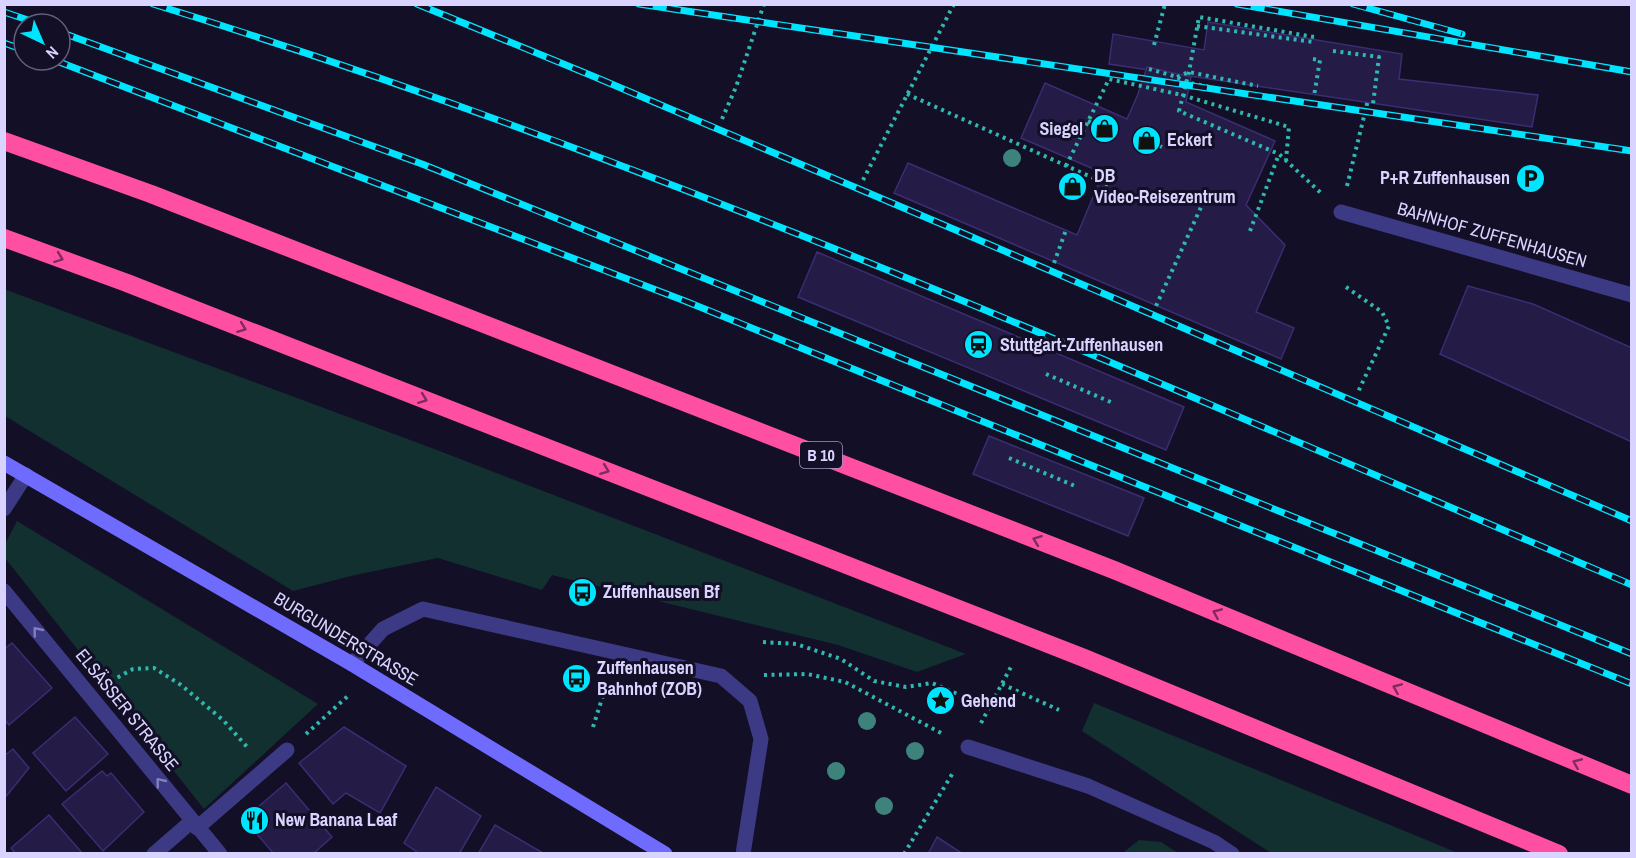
<svg xmlns="http://www.w3.org/2000/svg" width="1636" height="858" font-family="'Archivo Narrow',sans-serif">
<style>
.green{fill:#12302f}
.building{fill:#241b47;stroke:#3b2d73;stroke-width:1.5}
.lines{fill:none;stroke-linecap:round;stroke-linejoin:round}
.path{stroke:#2fb8b0;stroke-width:4;stroke-dasharray:3 4.5;stroke-linecap:butt}
.lane{stroke:#3d3a85;stroke-width:15}
.street{stroke:#3d3a85;stroke-width:15}
.secondary{stroke:#6f6bff;stroke-width:15}
.highway{stroke:#ff4fa3;stroke-width:18}
.rail-casing{stroke:#00e5ff;stroke-width:7}
.rail{stroke:#130f26;stroke-width:4.5;stroke-dasharray:14;stroke-linecap:butt}
.tree{fill:#3d827b}
.oneway{stroke:#7d2c5e}
.oneway2{stroke:#837fbc}
.labels{text-anchor:middle;stroke-width:6;stroke-linejoin:round;paint-order:stroke}
.shield{fill:#130f26;stroke:#9e99be;stroke-width:1.5}
.shield-label{font-size:16px;font-weight:bold;fill:#d9d4ff}
.poi-label{font-size:18px;font-weight:bold;fill:#d9d4ff;stroke:#130f26;text-anchor:start}
.street-label{font-size:18px;fill:#d9d4ff;stroke:#130f26}
</style>
<rect width="100%" height="100%" fill="#130f26"/>
<!-- green -->
<g class="green">
<path d="M4,289L437,450L966,654L917,672L838,645L552,575L542,590L438,558L355,575L293,591L5,416Z"/>
<path d="M17,521L318,704L204,809L5,558V544Z"/>
<path d="M1094,703L1458,853H1271L1082,731Z"/>
<path d="M1139,840L1161,842L1178,853L1124,852Z"/>
</g>
<!-- building -->
<g class="building">
<path d="M1208,22L1402,54L1399,79L1538,95L1532,127L1109,64L1113,34L1204,50Z"/>
<path d="M1147,67L1191,77L1186,102L1275,141L1246,205L1285,245L1256,312L1294,328L1281,359L894,193L908,163L1077,235L1103,173L1021,138L1045,83L1127,119L1138,94Z"/>
<path d="M1068,177L1083,183L1078,197L1062,190Z"/>
<path d="M817,252L1184,407L1166,450L798,297Z"/>
<path d="M1468,286L1533,304L1632,348V442L1440,354Z"/>
<path d="M989,436L1144,498L1128,536L973,474Z"/>
<path d="M12,643L52,688L9,725L4,719V649Z"/>
<path d="M75,717L108,754L66,791L33,753Z"/>
<path d="M344,727L406,766L380,813L346,793L333,804L299,763Z"/>
<path d="M13,749L29,768L4,799V756Z"/>
<path d="M102,771L107,776L111,773L144,812L103,851L62,804Z"/>
<path d="M286,783L332,837L313,854H274L244,819Z"/>
<path d="M436,787L481,816L459,854H420L404,843Z"/>
<path d="M49,815L83,854H16L11,848Z"/>
<path d="M495,825L543,853V854H478Z"/>
<path d="M937,837L963,854H928Z"/>
</g>
<g class="lines">
<!-- path -->
<g class="path">
<path d="M1197,26L1313,42"/>
<path d="M1314,37L1199,17L1189,72L1179,111L1279,154L1322,194"/>
<path d="M1154,45L1165,4"/>
<path d="M1333,51L1379,57L1373,104"/>
<path d="M1313,59L1320,60L1314,96"/>
<path d="M1149,69L1177,77L1185,82L1254,96"/>
<path d="M1177,77L1189,72L1258,86"/>
<path d="M907,94L1109,185"/>
<path d="M722,119L736,87L764,4"/>
<path d="M1088,121L1104,129"/>
<path d="M1146,140L1162,147"/>
<path d="M1066,166L1109,79L1182,95L1289,127L1286,160"/>
<path d="M863,180L954,4"/>
<path d="M1347,186L1368,100"/>
<path d="M1250,231L1279,154"/>
<path d="M1054,263L1066,230"/>
<path d="M1346,287L1382,312L1389,326L1358,392"/>
<path d="M1156,306L1202,205"/>
<path d="M1046,374L1113,403"/>
<path d="M1009,458L1075,486"/>
<path d="M763,642L796,644L841,659L874,681L906,687L932,683L990,708"/>
<path d="M764,675L807,674L845,682L943,734"/>
<path d="M111,681L133,669L154,668L181,685L223,720L248,748"/>
<path d="M1002,684L1059,710"/>
<path d="M981,723L1012,665"/>
<path d="M593,727L606,686"/>
<path d="M306,734L349,695"/>
<path d="M904,854L954,771"/>
</g>
<!-- lane -->
<g class="lane">
<path d="M1341,212L1632,295"/>
<path d="M352,664L383,629L423,609L721,676L750,701L761,739L743,854"/>
<path d="M968,747L1088,786L1214,842L1232,854"/>
</g>
<!-- street -->
<g class="street">
<path d="M4,509L26,475"/>
<path d="M4,591L220,854"/>
<path d="M197,828L287,750"/>
<path d="M154,854L192,821"/>
</g>
<!-- secondary -->
<path class="secondary" d="M4,463L352,664L665,854"/>
<!-- highway -->
<g class="highway">
<path d="M4,141L151,194L1114,570L1632,785"/>
<path d="M4,238L127,283L1084,658L1559,854"/>
</g>
<defs>
<g id="rail">
<path d="M153,4C660,160 1144,377 1632,585"/>
<path d="M417,4L595,77L958,231L1632,521"/>
<path d="M639,4L1632,151"/>
<path d="M1237,4L1632,72"/>
<path d="M1353,4L1462,34"/>
<path d="M4,12L40,24"/>
<path d="M60,32L422,164L1632,654"/>
<path d="M4,43L24,50"/>
<path d="M54,60L685,301L1632,684"/>
</g>
</defs>
<!-- rail casing -->
<use href="#rail" class="rail-casing"/>
<!-- rail -->
<use href="#rail" class="rail"/>
</g>
<!-- trees -->
<g class="tree">
<circle cx="1012" cy="158" r="9"/>
<circle cx="867" cy="721" r="9"/>
<circle cx="915" cy="751" r="9"/>
<circle cx="836" cy="771" r="9"/>
<circle cx="884" cy="806" r="9"/>
</g>
<!-- one-way arrows -->
<defs><path id="oneway-chevron" d="M-2-3.5L2.5 0L-2 3.5" fill="none" stroke-width="1.6" stroke-linecap="round" stroke-linejoin="round" transform="scale(1.5)"/></defs>
<g class="oneway">
<use href="#oneway-chevron" transform="translate(59 258) rotate(20)"/>
<use href="#oneway-chevron" transform="translate(242 328) rotate(21)"/>
<use href="#oneway-chevron" transform="translate(423 399) rotate(21)"/>
<use href="#oneway-chevron" transform="translate(605 470) rotate(21)"/>
<use href="#oneway-chevron" transform="translate(1037 540) rotate(-159)"/>
<use href="#oneway-chevron" transform="translate(1217 613) rotate(-157)"/>
<use href="#oneway-chevron" transform="translate(1397 688) rotate(-157)"/>
<use href="#oneway-chevron" transform="translate(1577 763) rotate(-157)"/>
</g>
<g class="oneway2">
<use href="#oneway-chevron" transform="translate(37 631) rotate(-129)"/>
<use href="#oneway-chevron" transform="translate(160 782) rotate(-129)"/>
</g>
<!-- icons -->
<defs>
<symbol id="shop-disc" viewBox="-11 -11 22 22"><circle r="9.5" fill="#00e5ff" stroke="#130f26"/><path d="M-5-2.5h2.3a2.7 3.5 0 0 1 5.4 0H5L5.5 6h-11ZM-1.5-2.5h3a1.5 2.3 0 0 0-3 0Z" fill="#111"/></symbol>
<symbol id="parking-disc" viewBox="-11 -11 22 22"><circle r="9.5" fill="#00e5ff" stroke="#130f26"/><path d="M-3.5-5.5H1a3.5 3.5 0 0 1 0 7H-1V5.5H-3.5ZM-1-3.4V-.6H.8a1.4 1.4 0 0 0 0-2.8Z" fill="#111"/></symbol>
<symbol id="station-disc" viewBox="-11 -11 22 22"><circle r="9.5" fill="#00e5ff" stroke="#130f26"/><path d="M-3-6H3Q5-6 5-4V2Q5 4 3 4L4.5 6H3L1.5 4h-3L-3 6H-4.5L-3 4Q-5 4-5 2V-4Q-5-6-3-6ZM-3.5-4v3h7v-3ZM-3.5 1v1.5H-2V1ZM2 1v1.5H3.5V1Z" fill="#111"/></symbol>
<symbol id="bus-disc" viewBox="-11 -11 22 22"><circle r="9.5" fill="#00e5ff" stroke="#130f26"/><path d="M-5-6H5V4H4V6H2V4H-2V6H-4V4H-5ZM-3.5-4V0h7V-4ZM-3.5 1.2v1.5H-2V1.2ZM2 1.2v1.5H3.5V1.2Z" fill="#111"/></symbol>
<symbol id="sight-disc" viewBox="-11 -11 22 22"><circle r="9.5" fill="#00e5ff" stroke="#130f26"/><path d="M0-6L1.8-2.2L6-1.7L2.9 1.2L3.7 5.4L0 3.3L-3.7 5.4L-2.9 1.2L-6-1.7L-1.8-2.2Z" fill="#111"/></symbol>
<symbol id="restaurant-disc" viewBox="-11 -11 22 22"><circle r="9.5" fill="#00e5ff" stroke="#130f26"/><path d="M-5-6h1v4h1v-4h1v4h1v-4h1v5L-1.5 .5V6h-2V.5L-5-1ZM5-6V6H3V1.5H1.5Q1.5-4 5-6Z" fill="#111"/></symbol>
</defs>
<g fill-rule="evenodd">
<use href="#shop-disc" x="1088" y="112" width="33" height="33"/>
<use href="#shop-disc" x="1130" y="124" width="33" height="33"/>
<use href="#parking-disc" x="1514" y="162" width="33" height="33"/>
<use href="#shop-disc" x="1056" y="170" width="33" height="33"/>
<use href="#station-disc" x="962" y="328" width="33" height="33"/>
<use href="#bus-disc" x="566" y="576" width="33" height="33"/>
<use href="#bus-disc" x="560" y="662" width="33" height="33"/>
<use href="#sight-disc" x="924" y="684" width="33" height="33"/>
<use href="#restaurant-disc" x="238" y="804" width="33" height="33"/>
</g>
<g class="labels">
<!-- shield labels -->
<rect class="shield" x="800" y="442" width="42" height="26" rx="4.5"/>
<g class="shield-label">
<text x="821" y="461">B 10</text>
</g>
<!-- poi labels -->
<g class="poi-label">
<text x="1083" y="135" text-anchor="end">Siegel</text>
<text x="1167" y="146">Eckert</text>
<text x="1094" y="182">DB<tspan x="1094" dy="21">Video-Reisezentrum</tspan></text>
<text x="1510" y="184" text-anchor="end">P+R Zuffenhausen</text>
<text x="1000" y="351">Stuttgart-Zuffenhausen</text>
<text x="603" y="598">Zuffenhausen Bf</text>
<text x="597" y="674">Zuffenhausen<tspan x="597" dy="21">Bahnhof (ZOB)</tspan></text>
<text x="961" y="707">Gehend</text>
<text x="275" y="826">New Banana Leaf</text>
</g>
<!-- street labels -->
<g class="street-label">
<text transform="translate(1492 235) rotate(16)" y="6">BAHNHOF ZUFFENHAUSEN</text>
<text transform="translate(346 639) rotate(31)" y="6">BURGUNDERSTRASSE</text>
<text transform="translate(127 710) rotate(51)" y="6">ELSÄSSER STRASSE</text>
</g>
</g>
<!-- border -->
<rect width="1636" height="858" fill="none" stroke="#d9d4ff" stroke-width="12"/>
<!-- north arrow -->
<g transform="translate(42 42) rotate(136)"><circle r="28" fill="#130f26" stroke="#625e7d" stroke-width="1.5"/>
<path d="M0-4.5L10 22L0 15L-10 22Z" fill="#00e5ff"/>
<text y="-9" font-size="16" font-weight="bold" text-anchor="middle" fill="#d9d4ff">N</text>
</g>
</svg>
